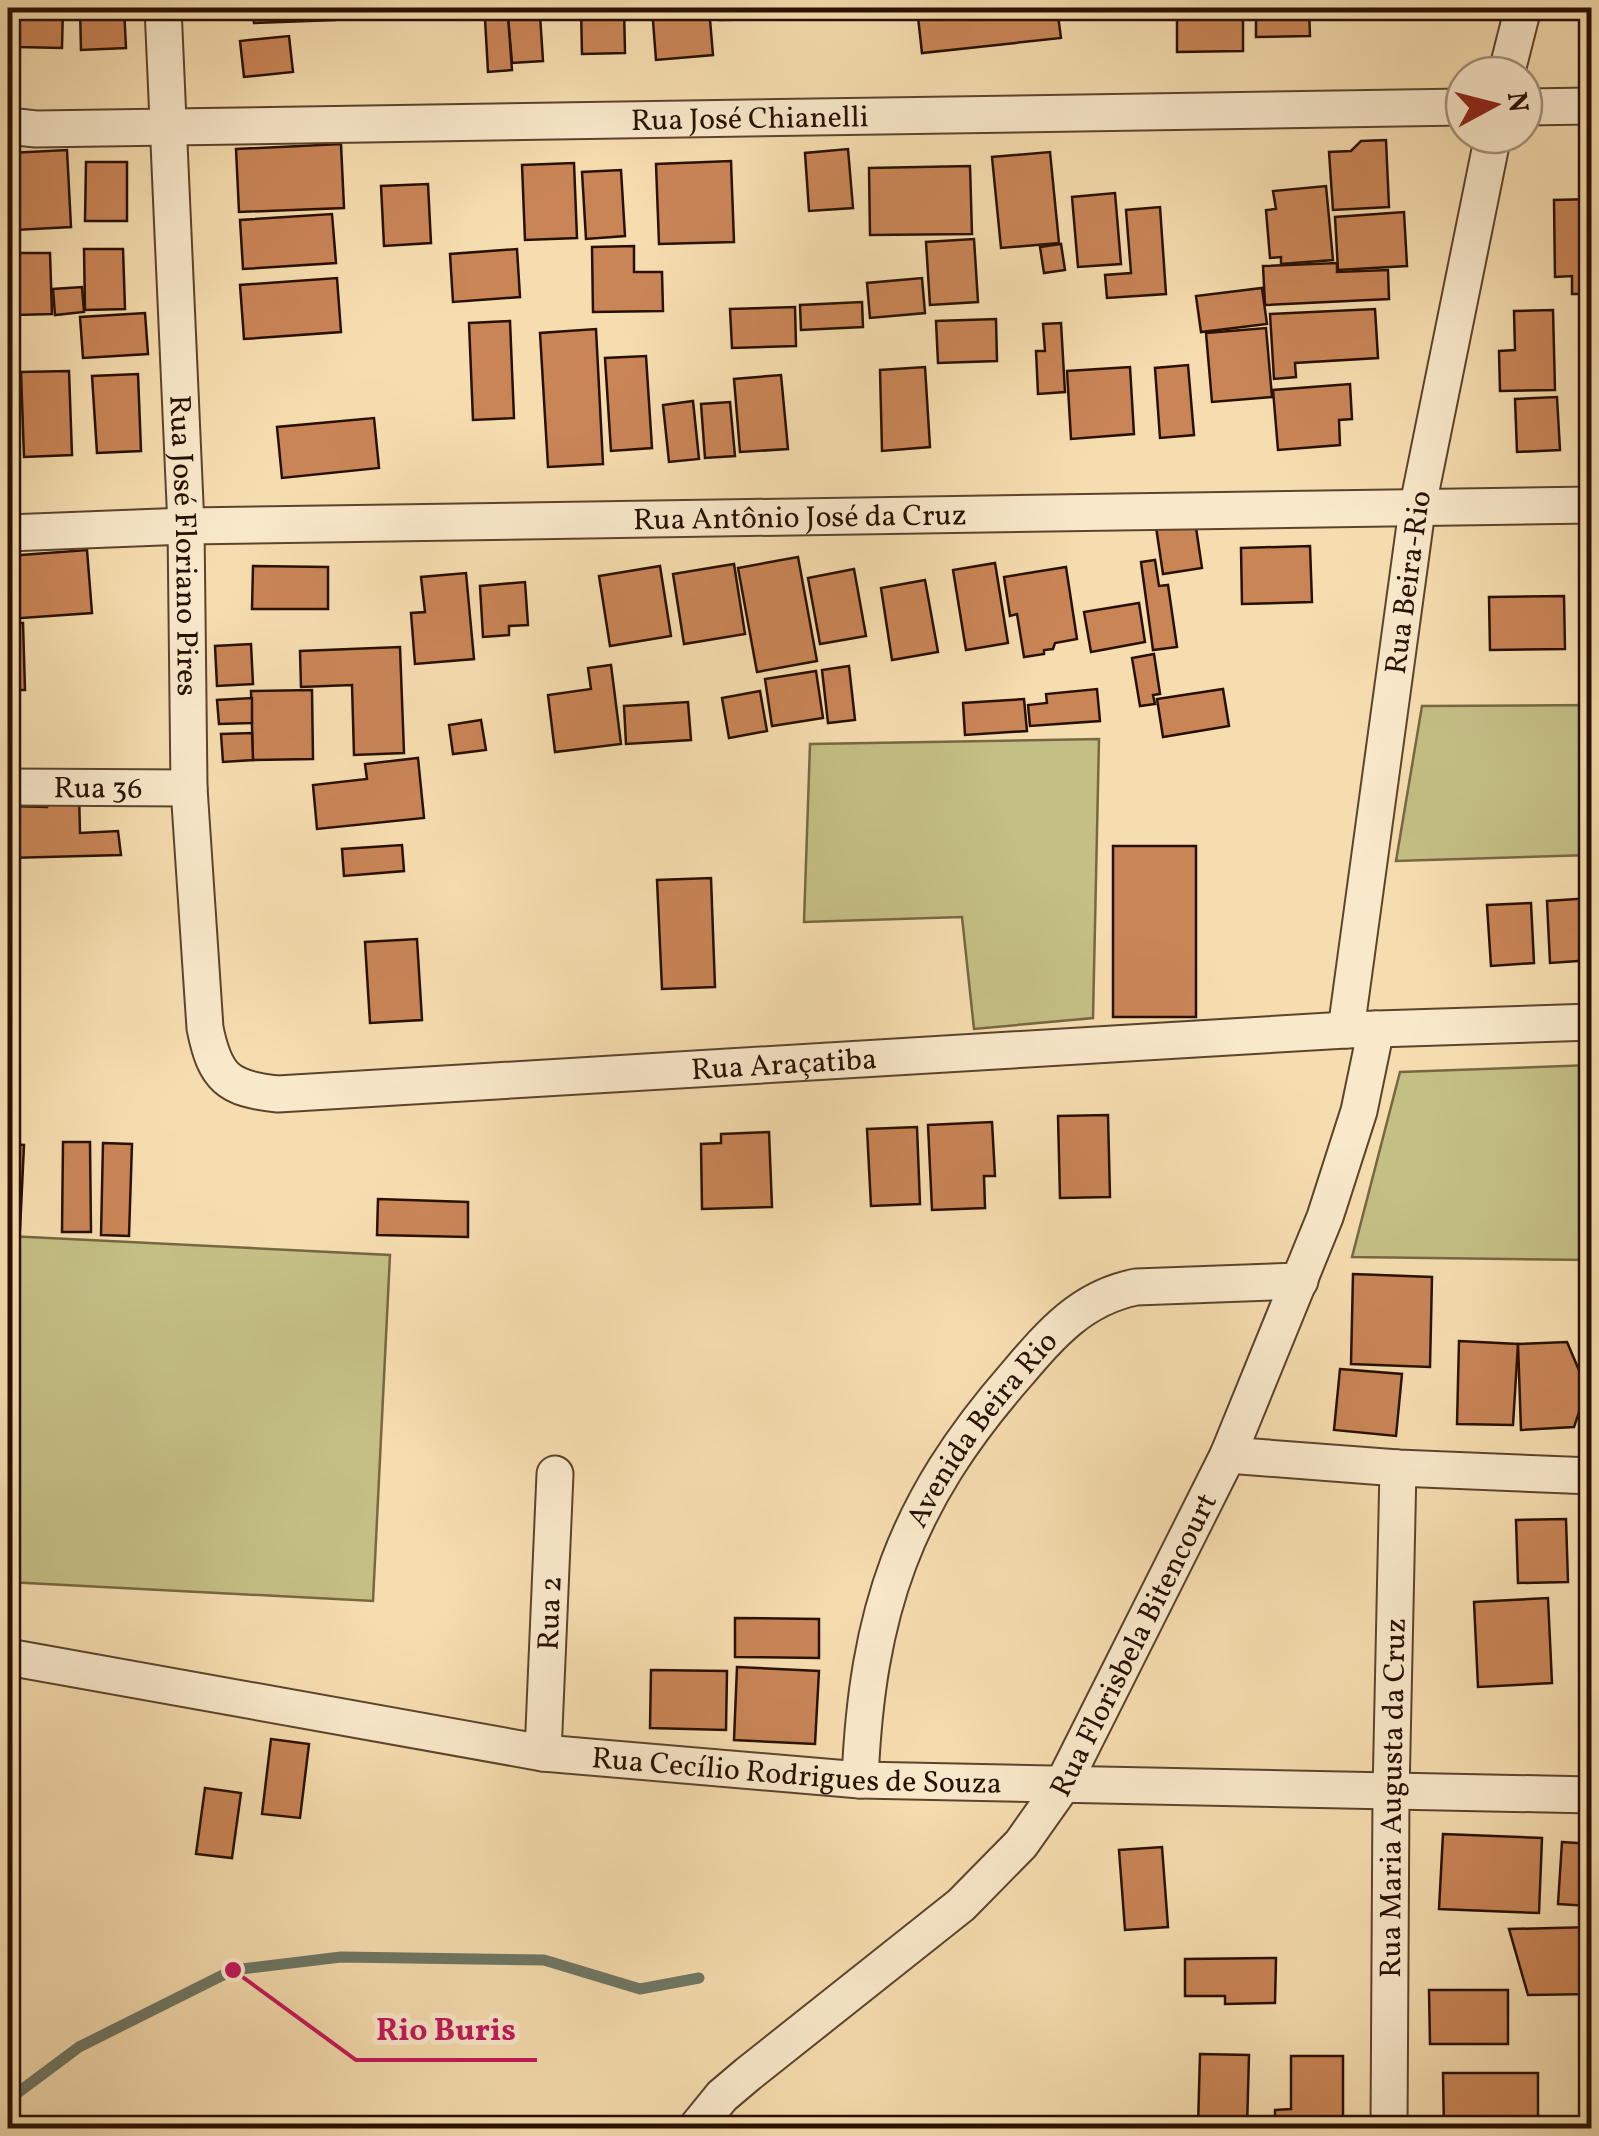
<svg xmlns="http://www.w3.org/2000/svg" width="1599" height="2136" font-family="Vollkorn,serif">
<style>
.green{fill:#c4bf85;stroke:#766842;stroke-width:2.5}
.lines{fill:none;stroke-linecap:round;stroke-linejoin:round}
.stream{stroke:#6e7764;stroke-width:11}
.building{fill:#ca8557;stroke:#281000;stroke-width:2.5}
.street-casing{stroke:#5c432c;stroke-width:39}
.street{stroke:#f9e9cb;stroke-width:35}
.labels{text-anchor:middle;stroke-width:10;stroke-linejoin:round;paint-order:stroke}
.street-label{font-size:30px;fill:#281000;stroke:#f9e9cb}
.leader{fill:none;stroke:#c2185b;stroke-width:4}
.callout-dot{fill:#c2185b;stroke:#f9e9cb;stroke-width:4}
.callout-label{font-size:32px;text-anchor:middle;font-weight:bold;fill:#c2185b;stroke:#f9e9cb;stroke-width:10;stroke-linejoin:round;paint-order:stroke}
</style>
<rect width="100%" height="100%" fill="#f6ddaf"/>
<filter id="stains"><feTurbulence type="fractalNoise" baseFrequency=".002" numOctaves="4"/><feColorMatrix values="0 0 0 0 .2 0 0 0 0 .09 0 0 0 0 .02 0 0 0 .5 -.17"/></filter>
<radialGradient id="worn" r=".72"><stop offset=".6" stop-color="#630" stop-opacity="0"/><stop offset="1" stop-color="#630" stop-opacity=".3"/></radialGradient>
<!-- green -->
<g class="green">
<path d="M1591,705V855L1396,861L1422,706Z"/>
<path d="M1099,739L1093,1018L974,1029L962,917L804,922L810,744Z"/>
<path d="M1591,1065V1260L1352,1257L1400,1072Z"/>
<path d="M8,1236L390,1255L373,1601L8,1582Z"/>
</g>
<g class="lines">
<!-- stream -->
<path class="stream" d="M8,2100L79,2047L233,1970L341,1957L544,1960L640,1989L699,1978"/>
</g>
<!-- building -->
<g class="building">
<path d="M18,8H63L62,48L18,47Z"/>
<path d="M80,8H124L126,48L81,50Z"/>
<path d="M253,8H334L335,20L254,23Z"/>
<path d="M581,8H624L625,53L582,54Z"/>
<path d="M652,8H709L713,55L656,60Z"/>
<path d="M720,8H780V19L720,20Z"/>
<path d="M917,8H1057L1061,38L922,53Z"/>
<path d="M1177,8H1243V51L1177,52Z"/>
<path d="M1256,8H1309L1310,36L1256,37Z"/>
<path d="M540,15L543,61L512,63L508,17Z"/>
<path d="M508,17L512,70L488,72L485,19Z"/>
<path d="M289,36L293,72L244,77L240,41Z"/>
<path d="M1386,140L1389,207L1333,210L1329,152L1351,151L1361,141Z"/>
<path d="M341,144L344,208L239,212L236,149Z"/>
<path d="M848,149L853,208L809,211L805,153Z"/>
<path d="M67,150L71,227L15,230L10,153Z"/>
<path d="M1050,152L1059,243L1001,248L992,157Z"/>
<path d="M731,161L734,242L659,244L656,164Z"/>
<path d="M86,162H127V221H85Z"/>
<path d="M574,163L577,238L525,240L522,165Z"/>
<path d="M970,166L972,234L870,235L869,168Z"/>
<path d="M621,170L625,236L586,239L582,172Z"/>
<path d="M428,184L431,243L384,246L381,186Z"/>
<path d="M1326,186L1333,260L1281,264V257L1270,258L1266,210L1276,209L1273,191Z"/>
<path d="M1115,193L1121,264L1078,267L1072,197Z"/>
<path d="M1592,199V294H1572V276L1555,277L1554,200Z"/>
<path d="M1160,207L1166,294L1107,298L1105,275L1131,273L1126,210Z"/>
<path d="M1404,212L1407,266L1338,270L1335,217Z"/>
<path d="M332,214L336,263L243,269L240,220Z"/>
<path d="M974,239L978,302L930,305L926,242Z"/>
<path d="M1061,244L1065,270L1044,273L1040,247Z"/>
<path d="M634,246V272H662L663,311L593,312L592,247Z"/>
<path d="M84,249H123L125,309L85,310Z"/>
<path d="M517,249L520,297L453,302L450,254Z"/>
<path d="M15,253H50L52,314L16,315Z"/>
<path d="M1337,263V272L1388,270L1389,299L1265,305L1263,266Z"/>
<path d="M337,278L341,332L244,339L240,285Z"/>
<path d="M922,278L925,313L870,318L867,283Z"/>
<path d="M82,287L84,312L55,315L53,289Z"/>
<path d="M1262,288L1267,324L1201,332L1196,296Z"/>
<path d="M862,302L863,327L801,330L800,305Z"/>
<path d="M795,307L796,346L732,348L730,309Z"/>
<path d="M1375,309L1378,358L1295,363L1296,377L1274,379L1270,314Z"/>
<path d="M1553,310L1555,390L1500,391L1499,351L1515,350L1514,311Z"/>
<path d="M145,313L148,354L83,358L80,317Z"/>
<path d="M996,319L997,361L938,363L936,321Z"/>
<path d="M510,321L514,418L473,420L469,323Z"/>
<path d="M1061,323L1065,392L1038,394L1036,351H1045L1043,324Z"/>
<path d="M1266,328L1272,397L1212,402L1206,333Z"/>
<path d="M596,329L603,464L548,467L540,333Z"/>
<path d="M646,356L652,448L611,451L605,358Z"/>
<path d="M1188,365L1194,435L1160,438L1155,368Z"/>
<path d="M925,367L930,447L882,451L880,370Z"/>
<path d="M1130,367L1134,434L1071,439L1067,371Z"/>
<path d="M69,371L72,455L24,457L21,372Z"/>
<path d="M138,374L141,451L97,453L92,376Z"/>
<path d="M781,375L788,449L740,452L734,379Z"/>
<path d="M1350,384L1352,419L1339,420L1340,445L1278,450L1273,390Z"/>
<path d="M1557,397L1560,450L1517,452L1515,399Z"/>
<path d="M693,401L699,459L669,462L663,405Z"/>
<path d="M730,402L735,456L705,458L701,404Z"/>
<path d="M374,418L379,468L282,478L277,427Z"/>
<path d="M1195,521L1202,568L1163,574L1156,527Z"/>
<path d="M1310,546L1312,602L1242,604L1241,548Z"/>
<path d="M87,550L92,613L8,619V556Z"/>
<path d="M798,557L817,661L757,672L738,568Z"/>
<path d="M1155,560L1159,586L1168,585L1177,647L1153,650L1141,562Z"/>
<path d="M995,563L1008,643L966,650L953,570Z"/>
<path d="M734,564L745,634L684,644L673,574Z"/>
<path d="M253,566L328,567V609H252Z"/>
<path d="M660,566L671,636L610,646L599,576Z"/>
<path d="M1066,567L1077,639L1055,643L1053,649L1044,650V654L1024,657L1017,614L1010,616L1004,577Z"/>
<path d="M854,569L866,636L820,644L808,578Z"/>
<path d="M466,573L474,659L415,664L411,613L425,612L421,577Z"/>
<path d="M925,580L938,652L892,660L881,588Z"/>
<path d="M525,582L528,625L509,626V635L483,637L480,586Z"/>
<path d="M1564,596L1565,649L1490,650L1489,597Z"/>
<path d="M1139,603L1145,642L1091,652L1084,612Z"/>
<path d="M8,623H23L25,690H8Z"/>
<path d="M251,644L253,684L217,686L215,646Z"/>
<path d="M400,647L404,753L354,755L352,685L301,687L300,651Z"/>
<path d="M1154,654L1160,694L1153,695L1155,704L1140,706L1132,658Z"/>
<path d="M611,665L621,744L555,752L548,695L591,689L588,668Z"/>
<path d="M849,666L855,720L828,723L822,670Z"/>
<path d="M816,671L823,718L772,726L765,679Z"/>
<path d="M1097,689L1100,721L1030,726L1028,705L1047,703L1046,694Z"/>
<path d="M1223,689L1229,726L1163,737L1157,699Z"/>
<path d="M312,690L313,759L253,760L251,691Z"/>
<path d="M760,691L767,731L729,738L722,698Z"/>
<path d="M252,698V723L219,724L217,700Z"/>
<path d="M1024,699L1027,731L965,735L963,703Z"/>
<path d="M688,702L691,740L626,744L624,706Z"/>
<path d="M481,720L486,750L453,754L449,725Z"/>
<path d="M252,733L253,760L223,762L221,734Z"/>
<path d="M418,758L424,818L317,829L313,785L367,779L365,764Z"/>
<path d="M48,792H79L80,833L118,831L121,855L8,858V806L47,807Z"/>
<path d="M402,845L404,871L344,876L342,849Z"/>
<rect x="1113" y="846" width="83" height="171"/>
<path d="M711,878L715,987L662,989L657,880Z"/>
<path d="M1591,898L1592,960L1550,963L1547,901Z"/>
<path d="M1531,903L1534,963L1491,966L1487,905Z"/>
<path d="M417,939L422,1020L370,1023L365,942Z"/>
<path d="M1108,1115L1110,1197L1060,1198L1058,1116Z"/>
<path d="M992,1122L995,1176H984L985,1208L932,1210L928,1125Z"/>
<path d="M917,1127L920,1204L871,1206L867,1129Z"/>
<path d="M769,1132L772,1207L702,1209L701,1144L721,1143V1134Z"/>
<path d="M63,1142H90L91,1232H62Z"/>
<path d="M103,1143L132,1144L129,1236L101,1235Z"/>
<path d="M8,1144L24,1145L20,1230H8Z"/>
<path d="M378,1199L468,1202V1237L377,1235Z"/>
<path d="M1353,1274L1432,1277L1430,1367L1351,1364Z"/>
<path d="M1459,1341L1518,1344L1513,1425L1457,1424Z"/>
<path d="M1567,1342L1587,1389L1574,1427L1521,1430L1518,1344Z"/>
<path d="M1340,1369L1402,1374L1396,1436L1334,1430Z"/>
<path d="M1566,1519L1568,1582L1518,1583L1516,1520Z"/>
<path d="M1548,1598L1552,1683L1478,1687L1474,1602Z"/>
<path d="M735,1618L819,1619V1658L735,1657Z"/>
<path d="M737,1667L819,1671L815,1744L734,1740Z"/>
<path d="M651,1670L727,1671L726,1730L650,1728Z"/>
<path d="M271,1739L309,1744L300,1818L262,1814Z"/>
<path d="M205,1788L241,1793L232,1858L196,1854Z"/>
<path d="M1443,1834L1542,1838L1539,1913L1439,1909Z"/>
<path d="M1562,1842L1592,1844L1590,1906L1558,1904Z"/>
<path d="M1162,1847L1168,1927L1125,1930L1119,1850Z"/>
<path d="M1592,1927V1994L1528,1995L1509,1929Z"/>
<path d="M1276,1958L1275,2003L1225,2004V1996H1185V1959Z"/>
<path d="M1429,1990H1508V2044H1430Z"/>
<path d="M1200,2054L1249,2055L1247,2128H1198Z"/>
<path d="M1291,2056H1343V2128H1275V2110L1291,2109Z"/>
<path d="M1443,2073H1538V2128H1444Z"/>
</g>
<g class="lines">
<defs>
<g id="street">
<path id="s1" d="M163,8L186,526L189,788L205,1028C215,1078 228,1089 278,1094L1346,1030L1592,1022"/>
<path d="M1506,75L1523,8"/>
<path d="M1524,107L1592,106"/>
<path id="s2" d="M8,126L36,129L171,127L1464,107"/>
<path id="s3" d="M8,533L186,526L1592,505"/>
<path id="s4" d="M8,787L189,788"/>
<path id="s5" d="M1346,1030L1417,510L1493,135"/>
<path d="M1228,1455L1398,1468L1592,1476"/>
<path id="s6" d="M8,1657L543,1753L860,1780L1592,1795"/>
<path id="s7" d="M543,1753L555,1474"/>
<path id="s8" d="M860,1780C867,1612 904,1503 1016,1375C1051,1334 1081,1298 1136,1287L1300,1281"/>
<path id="s9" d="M696,2128L722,2096L748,2074L961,1905L1021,1844L1062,1786L1228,1455L1325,1217L1359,1111L1376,1029"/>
<path id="s10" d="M1389,2128L1391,1793L1398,1468"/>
</g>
</defs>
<!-- street casing -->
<use href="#street" class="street-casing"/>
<!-- street -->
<use href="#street" class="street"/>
</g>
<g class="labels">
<!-- street labels -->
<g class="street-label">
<text dy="10" stroke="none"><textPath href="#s2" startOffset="742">Rua José Chianelli</textPath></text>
<text dy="10" stroke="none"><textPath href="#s3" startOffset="792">Rua Antônio José da Cruz</textPath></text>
<text dy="10" stroke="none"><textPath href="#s1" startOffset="538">Rua José Floriano Pires</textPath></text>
<text dy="10" stroke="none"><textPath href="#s5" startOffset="452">Rua Beira-Rio</textPath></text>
<text dy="10" stroke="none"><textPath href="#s4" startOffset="90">Rua 36</textPath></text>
<text dy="10" stroke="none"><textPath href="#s1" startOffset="1638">Rua Araçatiba</textPath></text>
<text dy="10" stroke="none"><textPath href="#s8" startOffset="380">Avenida Beira Rio</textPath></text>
<text dy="10" stroke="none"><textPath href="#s7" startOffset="140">Rua 2</textPath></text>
<text dy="10" stroke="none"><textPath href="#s9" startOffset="662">Rua Florisbela Bitencourt</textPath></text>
<text dy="10" stroke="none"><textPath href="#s6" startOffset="798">Rua Cecílio Rodrigues de Souza</textPath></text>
<text dy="10" stroke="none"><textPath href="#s10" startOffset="330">Rua Maria Augusta da Cruz</textPath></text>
</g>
</g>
<!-- callouts -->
<path class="leader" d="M233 1970L356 2060H537"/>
<circle class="callout-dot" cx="233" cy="1970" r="10"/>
<g class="callout-label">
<text x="446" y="2040">Rio Buris</text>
</g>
<!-- margin -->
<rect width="1599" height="2136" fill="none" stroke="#f6ddaf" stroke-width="40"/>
<rect x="10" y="10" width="1579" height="2116" fill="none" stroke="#281000" stroke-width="5"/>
<rect x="20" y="20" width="1559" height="2096" fill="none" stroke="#281000" stroke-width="2.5"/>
<!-- north arrow -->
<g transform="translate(1494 105) rotate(83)"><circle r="48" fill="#f9e9cb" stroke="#a5927a" stroke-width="2.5"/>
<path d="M0-8L18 38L0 25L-18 38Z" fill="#8f2418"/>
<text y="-15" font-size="28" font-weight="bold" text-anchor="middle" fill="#281000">N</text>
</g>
<rect width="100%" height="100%" filter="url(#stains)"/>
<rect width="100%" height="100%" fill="url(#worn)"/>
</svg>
